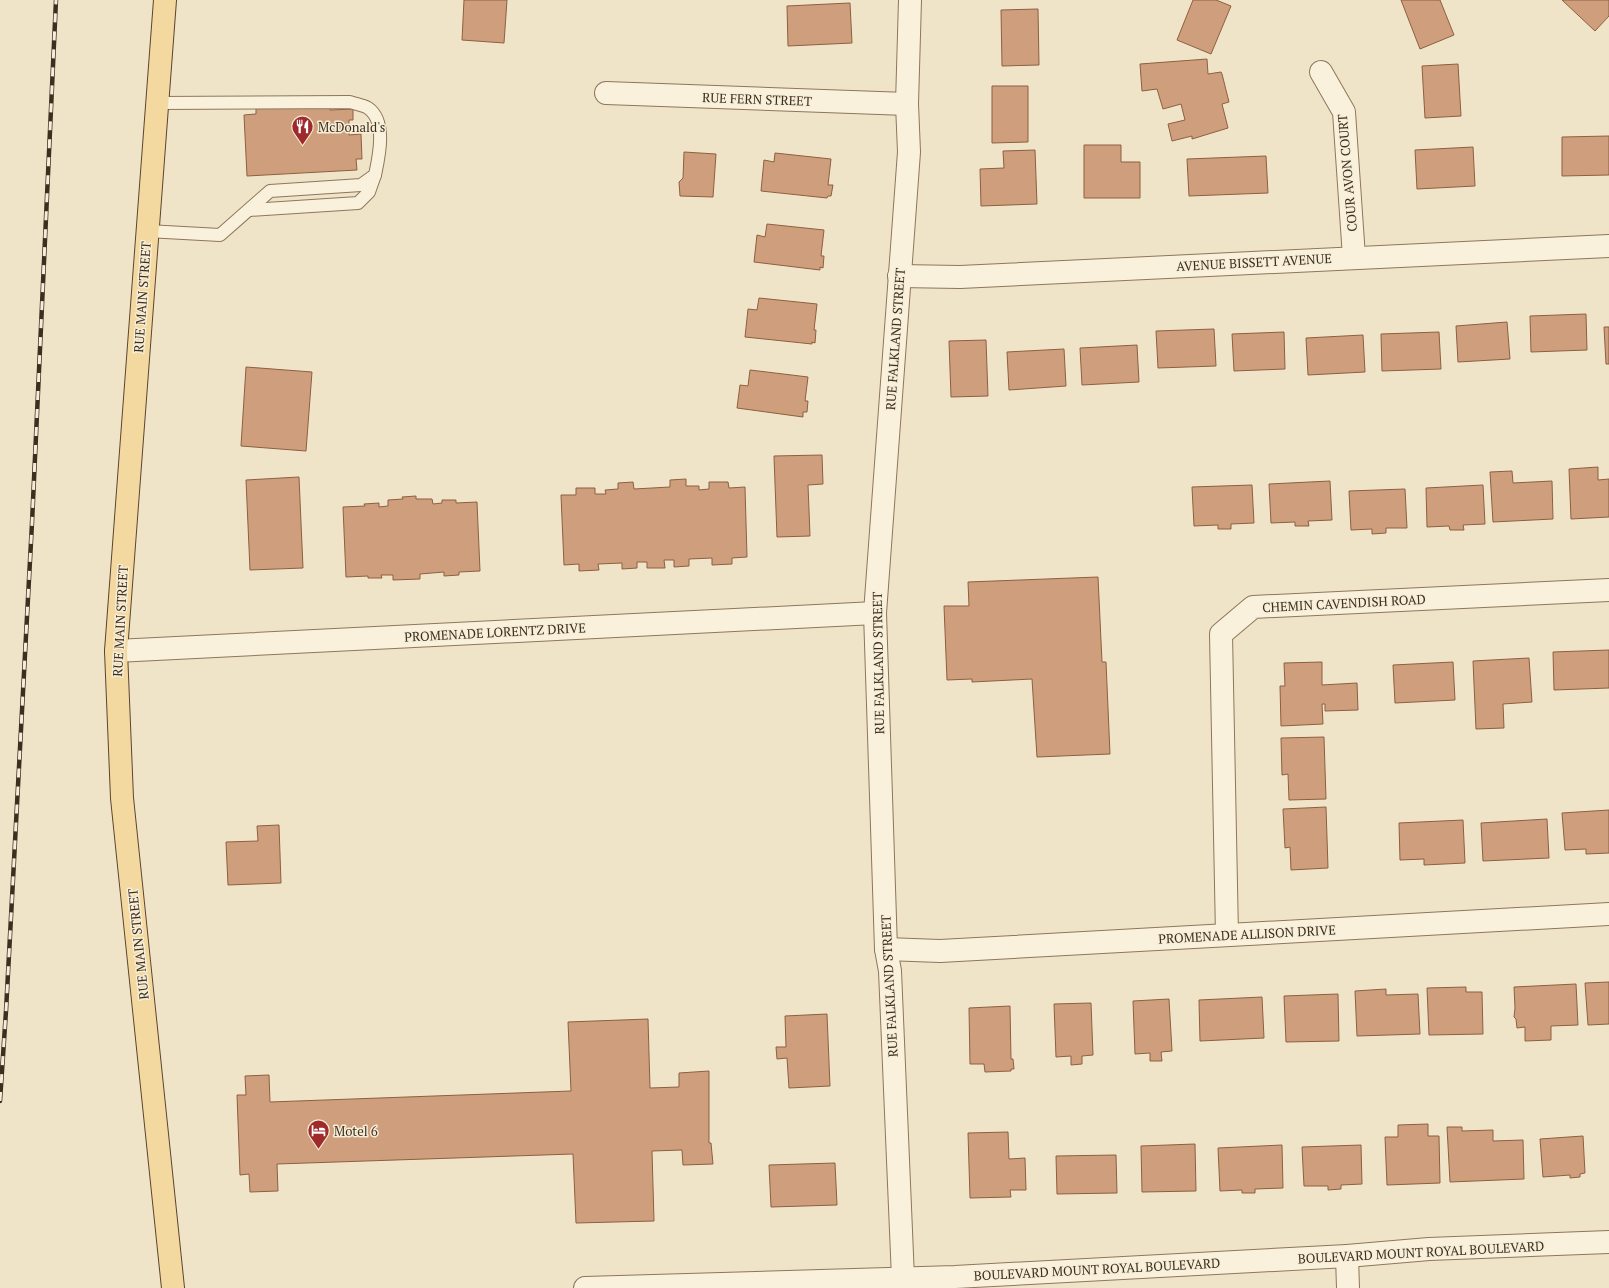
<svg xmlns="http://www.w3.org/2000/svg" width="1609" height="1288" font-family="'PT Serif',serif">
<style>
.building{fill:#cf9f7d;stroke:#8d5f41}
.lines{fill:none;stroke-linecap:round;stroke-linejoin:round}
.service-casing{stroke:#8d765c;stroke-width:14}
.minor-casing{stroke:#8d765c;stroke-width:24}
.primary-casing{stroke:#5b4430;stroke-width:24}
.service{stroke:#faf1dc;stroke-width:12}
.minor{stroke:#faf1dc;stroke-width:22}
.primary{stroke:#f3d9a0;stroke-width:22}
.rail-casing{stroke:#3d2e20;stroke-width:4.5}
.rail{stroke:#f7eed8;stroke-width:3;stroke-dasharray:9;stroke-linecap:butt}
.labels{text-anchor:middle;stroke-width:3;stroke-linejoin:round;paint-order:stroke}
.street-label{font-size:13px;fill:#3d2e20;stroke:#f7eed8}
.poi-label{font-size:13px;fill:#3d2e20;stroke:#f7eed8;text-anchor:start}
</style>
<rect width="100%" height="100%" fill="#f0e4c8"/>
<!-- building -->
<g class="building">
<path d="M464,0H507L504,43L462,40Z"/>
<path d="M1193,0H1216L1231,6L1211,54L1177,40Z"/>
<path d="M1401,0H1440L1454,35L1420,49Z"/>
<path d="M1562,0H1609V16L1595,31Z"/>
<path d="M850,3L852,43L788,46L787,6Z"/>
<path d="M1038,9L1039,65L1002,66L1001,10Z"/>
<path d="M1207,59L1208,74L1221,72L1222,74L1229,102L1222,104L1228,128L1192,139V136L1172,141L1168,124L1185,120L1181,104L1163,109L1157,89L1142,91L1140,64Z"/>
<path d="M1458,64L1461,116L1425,118L1422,66Z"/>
<path d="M992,86H1028V142L992,143Z"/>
<path d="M330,104V110L353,109V120H349V135L361,134L362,159H356L357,170L247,176L244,115L256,114V108Z"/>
<path d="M1609,136V175L1562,176V137Z"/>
<path d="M1084,145H1121V162H1140V198H1084Z"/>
<path d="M1473,147L1475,186L1417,189L1415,150Z"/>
<path d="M1035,150L1037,204L981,206L980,169L1004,168L1003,151Z"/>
<path d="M684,152L716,154L713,197L680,196L679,182L683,178Z"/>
<path d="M775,153L831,159L828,185H833L831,196H828L827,198L761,191L764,160L774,162Z"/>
<path d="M1266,156L1268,193L1189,196L1187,159Z"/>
<path d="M767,224L824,230L821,256H824L823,268L820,267V270L754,262L757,235L765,237Z"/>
<path d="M759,298L817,304L814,330H816L815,343L812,342V344L745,337L748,309L757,310Z"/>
<path d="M1586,314L1587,350L1531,352L1530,316Z"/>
<path d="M1507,322L1510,359L1458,362L1456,326Z"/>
<path d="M1604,327H1609V364H1606Z"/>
<path d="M1214,329L1216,366L1158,368L1156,331Z"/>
<path d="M1284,332L1285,369L1234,371L1232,334Z"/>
<path d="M1439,332L1441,369L1382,371L1381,334Z"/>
<path d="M1363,335L1365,372L1308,375L1306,338Z"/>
<path d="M986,340L988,396L951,397L949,341Z"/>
<path d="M1137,345L1139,382L1082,385L1080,348Z"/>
<path d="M1064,349L1066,386L1009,390L1007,352Z"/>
<path d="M246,367L312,372L306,451L241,446Z"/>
<path d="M750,370L808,377L805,401H808L807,412H803V417L737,408L740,385L748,386Z"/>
<path d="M822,455L823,484L808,485L810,536L777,537L774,456Z"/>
<path d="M1598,467V480L1609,479V517L1571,519L1569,469Z"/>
<path d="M1512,471L1513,483L1552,481L1553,519L1493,522L1490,472Z"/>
<path d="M299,477L303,568L250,570L246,480Z"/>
<path d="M686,479V486H699V490L709,489V482H728L729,488L745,487L747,557L732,558V564L712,565V558L689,559V566L674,567V560H664L665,568H647V562H637V568L622,569V563L598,564L599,570L579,571V564L564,565L561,495H576V488H595V494H606L605,490L618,489V483L633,482L634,489L670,487V480Z"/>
<path d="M1330,481L1332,520L1308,521L1309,526H1295V522L1271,523L1269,484Z"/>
<path d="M1252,485L1254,523L1231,524V529H1218V525L1194,526L1192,487Z"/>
<path d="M1483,485L1485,524L1463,525L1464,530H1450L1449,526L1427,527L1426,488Z"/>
<path d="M1405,489L1407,528H1386V533L1372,534V529L1351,530L1349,491Z"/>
<path d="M416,496V499H432L433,504L442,503V500H456V503L477,502L480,571L459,572V575L444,576V572L420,574V579L393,580V575H381L382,578H368V576L346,577L343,507L365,506L364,504L379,503V507L388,506V500L403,499L402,497Z"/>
<path d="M1098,577L1102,662H1106L1110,754L1037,757L1032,679L972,682V679L947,680L944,606H969L968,582Z"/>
<path d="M1609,650V688L1554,690L1553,652Z"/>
<path d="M1529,658L1532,702L1503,704L1504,728L1476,729L1473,661Z"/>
<path d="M1322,662V685L1357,683L1358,710L1325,711V704H1322L1323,724L1281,726L1280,686H1285L1284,663Z"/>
<path d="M1453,662L1455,700L1395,703L1393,665Z"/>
<path d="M1324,737L1326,799L1289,800L1288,774L1282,775L1281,738Z"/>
<path d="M1326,807L1328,868L1291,870L1290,847L1285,848L1283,809Z"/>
<path d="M1609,810V853L1586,854V849L1565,850L1562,813Z"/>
<path d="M1547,819L1549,858L1483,861L1481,823Z"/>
<path d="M1463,820L1465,863L1424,865V859L1400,860L1399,823Z"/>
<path d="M279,825L281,883L228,885L226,842L258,841L257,826Z"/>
<path d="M1609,982V1024L1588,1025L1585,983Z"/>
<path d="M1576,984L1578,1025L1551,1026V1040L1525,1041V1027L1517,1028L1516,1019L1514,1017L1515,1008L1514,987Z"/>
<path d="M1466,987V992H1482L1483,1034L1429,1035L1427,988Z"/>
<path d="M1386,989V995L1418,994L1420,1034L1357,1036L1355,991Z"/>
<path d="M1338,994L1339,1041L1286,1042L1284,996Z"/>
<path d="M1262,997L1264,1038L1200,1041L1199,1000Z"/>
<path d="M1169,999L1172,1051L1161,1052L1162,1061H1150V1053L1135,1054L1133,1001Z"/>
<path d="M1091,1003L1093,1055L1082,1056V1064L1071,1065V1056L1056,1057L1054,1004Z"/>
<path d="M1010,1006L1011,1059H1013L1014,1069H1011V1071L985,1072L984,1064H970L969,1008Z"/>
<path d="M827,1014L830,1086L789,1088L787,1058L777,1059L776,1047H786L785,1016Z"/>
<path d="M648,1019L650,1088L679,1087V1073L709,1071V1143H711L713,1164L683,1165L682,1150L652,1151L654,1221L576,1223L573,1154L277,1164L278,1191L250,1192L249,1174L240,1175L237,1095H246L245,1076L269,1075L270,1102L571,1091L568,1022Z"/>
<path d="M1428,1124V1136H1439L1440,1183L1387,1185L1385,1137H1398V1125Z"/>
<path d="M1447,1127H1462V1131L1493,1130V1141L1523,1140L1524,1179L1450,1182Z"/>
<path d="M1008,1132L1009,1159L1025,1158L1026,1190H1010L1011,1197L970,1198L968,1133Z"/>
<path d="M1583,1136L1585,1173L1580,1174V1177L1570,1178V1175L1543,1177L1540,1139Z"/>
<path d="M1195,1144L1196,1191L1142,1192L1141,1146Z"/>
<path d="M1282,1145L1283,1188L1255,1189V1193H1242V1190L1220,1191L1218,1148Z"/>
<path d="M1361,1145L1362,1184L1341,1185V1189L1328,1190V1186H1304L1302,1147Z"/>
<path d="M1116,1155L1117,1193L1057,1194L1056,1156Z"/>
<path d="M835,1163L837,1205L771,1207L769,1165Z"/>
</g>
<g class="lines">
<defs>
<g id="service">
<path d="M249,210L358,203L369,192L375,175"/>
<path d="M147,231L220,235L270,191L361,185L375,175C379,156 387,121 368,108C363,105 355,104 350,102L157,103"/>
</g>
<g id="minor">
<path d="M1321,72L1344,112L1354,257"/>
<path d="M606,93L907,104"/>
<path d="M899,276L960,277L1609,246"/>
<path d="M116,651L875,613"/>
<path d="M1227,935L1221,634L1253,607L1609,590"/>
<path d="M886,949L940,951L1609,914"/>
<path d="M1347,1256L1348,1288"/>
<path d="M903,1278L890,971L886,949L875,613L909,152L907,104L910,0"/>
<path d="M585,1288L955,1277L1347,1256L1429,1249L1609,1242"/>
</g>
<path id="primary" d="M165,0L116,651L122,798L173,1288"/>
</defs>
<!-- service casing -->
<use href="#service" class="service-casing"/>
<!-- minor casing -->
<use href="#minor" class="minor-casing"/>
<!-- primary casing -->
<use href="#primary" class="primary-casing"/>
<!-- service -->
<use href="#service" class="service"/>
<!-- minor -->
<use href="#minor" class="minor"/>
<!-- primary -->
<use href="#primary" class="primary"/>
<defs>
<path id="rail" d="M0,1101L6,1011L32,523L56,0"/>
</defs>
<!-- rail casing -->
<use href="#rail" class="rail-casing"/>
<!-- rail -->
<use href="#rail" class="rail"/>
</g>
<!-- icons -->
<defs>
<symbol id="restaurant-pin" viewBox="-11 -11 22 30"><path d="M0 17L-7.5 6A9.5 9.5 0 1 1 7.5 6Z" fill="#9e2a2b" stroke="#f7eed8"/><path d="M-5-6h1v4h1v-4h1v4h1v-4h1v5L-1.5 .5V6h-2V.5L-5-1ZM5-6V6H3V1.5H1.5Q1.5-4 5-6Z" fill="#fff"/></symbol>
<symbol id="hotel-pin" viewBox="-11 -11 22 30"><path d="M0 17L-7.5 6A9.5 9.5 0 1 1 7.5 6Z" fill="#9e2a2b" stroke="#f7eed8"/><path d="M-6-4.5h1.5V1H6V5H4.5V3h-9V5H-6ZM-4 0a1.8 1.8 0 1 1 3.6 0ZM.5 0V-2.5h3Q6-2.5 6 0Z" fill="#fff"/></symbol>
</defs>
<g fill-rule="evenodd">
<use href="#restaurant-pin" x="290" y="114" width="25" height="34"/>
<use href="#hotel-pin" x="306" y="1118" width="25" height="34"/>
</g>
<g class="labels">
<!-- street labels -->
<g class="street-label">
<text transform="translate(757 99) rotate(2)" y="5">RUE FERN STREET</text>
<text transform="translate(1347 173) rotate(-95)" y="5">COUR AVON COURT</text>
<text transform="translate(1254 262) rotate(-3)" y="5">AVENUE BISSETT AVENUE</text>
<text transform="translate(142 297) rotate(-86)" y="5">RUE MAIN STREET</text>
<text transform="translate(895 339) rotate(-86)" y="5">RUE FALKLAND STREET</text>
<text transform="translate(1344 603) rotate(-3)" y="5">CHEMIN CAVENDISH ROAD</text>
<text transform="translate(120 621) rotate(-87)" y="5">RUE MAIN STREET</text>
<text transform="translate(495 632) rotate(-3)" y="5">PROMENADE LORENTZ DRIVE</text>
<text transform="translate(878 663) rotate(-91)" y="5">RUE FALKLAND STREET</text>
<text transform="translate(1247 934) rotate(-3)" y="5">PROMENADE ALLISON DRIVE</text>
<text transform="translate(138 944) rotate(-96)" y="5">RUE MAIN STREET</text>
<text transform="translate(889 986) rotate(-93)" y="5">RUE FALKLAND STREET</text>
<text transform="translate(1421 1252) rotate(-3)" y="5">BOULEVARD MOUNT ROYAL BOULEVARD</text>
<text transform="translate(1097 1269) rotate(-3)" y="5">BOULEVARD MOUNT ROYAL BOULEVARD</text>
</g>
<!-- poi labels -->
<g class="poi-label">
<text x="318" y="132">McDonald's</text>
<text x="334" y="1136">Motel 6</text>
</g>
</g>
</svg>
